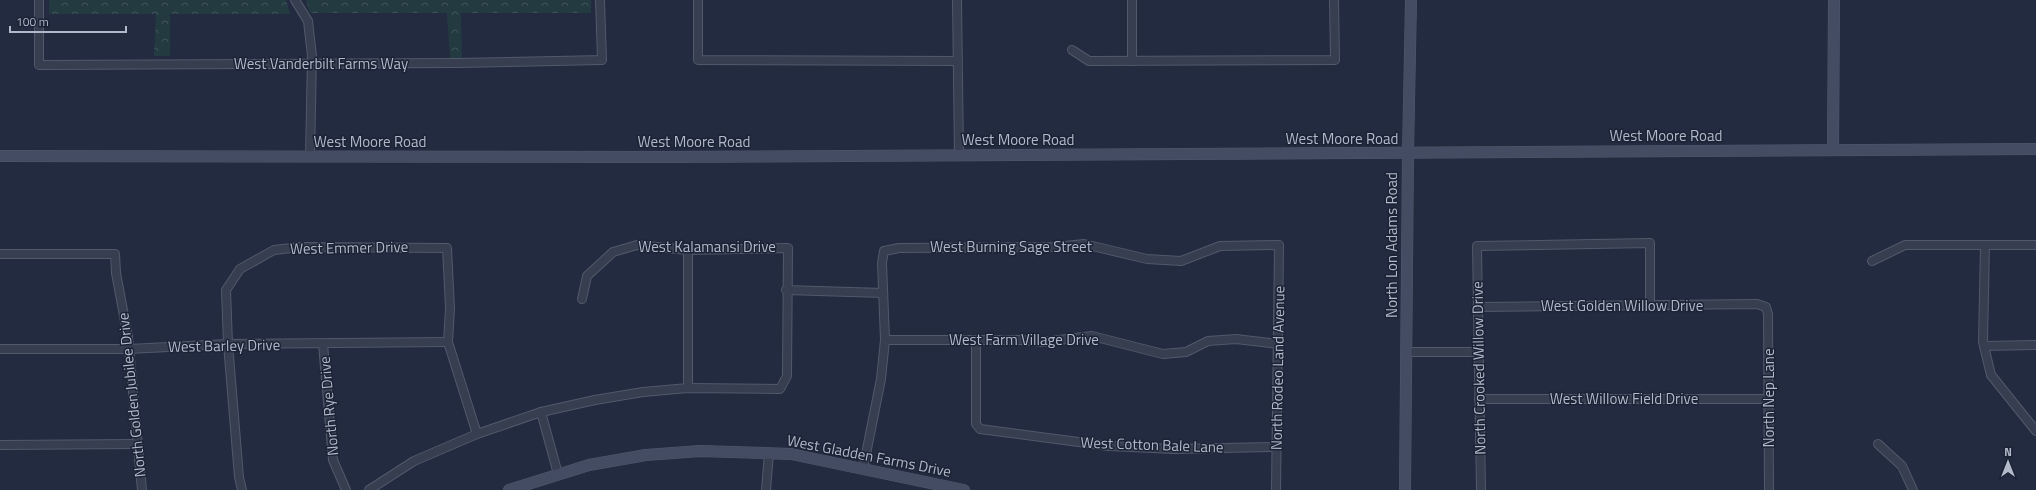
<svg xmlns="http://www.w3.org/2000/svg" width="2036" height="490" font-family="'Titillium Web',sans-serif">
<style>
.forest{fill:url(#forest-crowns)}
.lines{fill:none;stroke-linecap:round;stroke-linejoin:round}
.street-casing{stroke:#51596b;stroke-width:10}
.secondary-casing{stroke:#51596b;stroke-width:12}
.street{stroke:#363e50;stroke-width:8}
.secondary{stroke:#444c63;stroke-width:11}
.labels{text-anchor:middle;stroke-width:3;stroke-linejoin:round;paint-order:stroke}
.street-label{font-size:15px;fill:#b2b9cb;stroke:#1b2335}
</style>
<defs>
<pattern id="forest-crowns" width="20" height="18" patternUnits="userSpaceOnUse"><rect width="20" height="18" fill="#243a41"/><path d="M2 6a3 3 0 1 1 6 0M12 15a3 3 0 1 1 6 0" fill="none" stroke="#41545b"/></pattern>
</defs>
<rect width="100%" height="100%" fill="#222b40"/>
<!-- forest -->
<g class="forest">
<path d="M49,0H286L290,14H170V56H154L156,14H49Z"/>
<path d="M306,0H591V13H461L462,58H450L447,13H310Z"/>
</g>
<g class="lines">
<defs>
<g id="street">
<path d="M39,0V65L456,63L602,60L600,0"/>
<path d="M295,0L308,21L312,56L310,157"/>
<path d="M698,0V60L958,61"/>
<path d="M957,0L959,156"/>
<path d="M1072,50L1089,61L1335,60L1334,0"/>
<path d="M1132,61V0"/>
<path d="M1985,245L1983,342L1991,375L2036,431"/>
<path d="M688,250V388"/>
<path d="M0,254H115L116,273L128,337L142,490"/>
<path d="M1872,261L1905,245H2036"/>
<path d="M786,290L883,293"/>
<path d="M1477,307L1757,304L1766,307L1768,314L1769,490"/>
<path d="M885,340H1021L1042,342L1092,336L1163,354L1186,352L1208,341L1236,339L1279,344"/>
<path d="M976,340V424L980,429L1109,446L1174,449L1277,447"/>
<path d="M323,344L333,460L346,490"/>
<path d="M1984,346L2036,345"/>
<path d="M0,349H129L228,344L448,342"/>
<path d="M1406,352H1478"/>
<path d="M1479,399H1769"/>
<path d="M541,412L558,474"/>
<path d="M1878,444L1902,466L1913,490"/>
<path d="M0,445L138,444"/>
<path d="M863,469L881,379L885,340L882,263L884,251L899,248L1056,247L1084,244L1147,259L1181,261L1220,246L1279,245L1276,490"/>
<path d="M242,490L239,477L228,344L226,290L240,269L274,250L300,247L447,248L450,308L448,342L477,434"/>
<path d="M369,490L414,461L477,434L541,412L595,400L643,392L688,388L780,389L787,376L788,248L688,250L637,245L613,252L587,276L582,299"/>
<path d="M766,490L769,453"/>
<path d="M1481,490L1477,246L1650,243V305"/>
</g>
<g id="secondary">
<path d="M1833,150L1834,0"/>
<path d="M0,156L663,157L2036,149"/>
<path d="M509,490L589,465L646,455L700,451L791,454L964,490"/>
<path d="M1405,490L1408,153L1411,0"/>
</g>
</defs>
<!-- street casing -->
<use href="#street" class="street-casing"/>
<!-- secondary casing -->
<use href="#secondary" class="secondary-casing"/>
<!-- street -->
<use href="#street" class="street"/>
<!-- secondary -->
<use href="#secondary" class="secondary"/>
</g>
<g class="labels">
<!-- street labels -->
<g class="street-label">
<text x="321" y="69">West Vanderbilt Farms Way</text>
<text x="1666" y="141">West Moore Road</text>
<text x="1342" y="144">West Moore Road</text>
<text x="1018" y="145">West Moore Road</text>
<text x="370" y="147">West Moore Road</text>
<text x="694" y="147">West Moore Road</text>
<text transform="translate(1392 245) rotate(-90)" y="5">North Lon Adams Road</text>
<text x="707" y="252">West Kalamansi Drive</text>
<text x="1011" y="252">West Burning Sage Street</text>
<text transform="translate(349 248) rotate(-1)" y="5">West Emmer Drive</text>
<text x="1622" y="311">West Golden Willow Drive</text>
<text x="1024" y="345">West Farm Village Drive</text>
<text transform="translate(224 346) rotate(-1)" y="5">West Barley Drive</text>
<text transform="translate(1278 368) rotate(-89)" y="5">North Rodeo Land Avenue</text>
<text transform="translate(1479 368) rotate(-91)" y="5">North Crooked Willow Drive</text>
<text transform="translate(132 395) rotate(-96)" y="5">North Golden Jubilee Drive</text>
<text transform="translate(1769 398) rotate(-90)" y="5">North Nep Lane</text>
<text x="1624" y="404">West Willow Field Drive</text>
<text transform="translate(329 406) rotate(-95)" y="5">North Rye Drive</text>
<text transform="translate(1152 445) rotate(2)" y="5">West Cotton Bale Lane</text>
<text transform="translate(869 456) rotate(11)" y="5">West Gladden Farms Drive</text>
</g>
</g>
<!-- north arrow -->
<g transform="translate(2008 462)" stroke="#1b2335" stroke-width="3" paint-order="stroke">
<path d="M0-3L7 15L0 10L-7 15Z" fill="#b2b9cb"/>
<text y="-6" font-size="11" font-weight="bold" text-anchor="middle" fill="#b2b9cb">N</text>
</g>
<!-- scale -->
<path d="M10 26v6h116v-6" fill="none" stroke="#b2b9cb" stroke-width="2"/>
<text x="16" y="26" font-size="12" fill="#b2b9cb" stroke="#1b2335" stroke-width="3" paint-order="stroke">100 m</text>
</svg>
